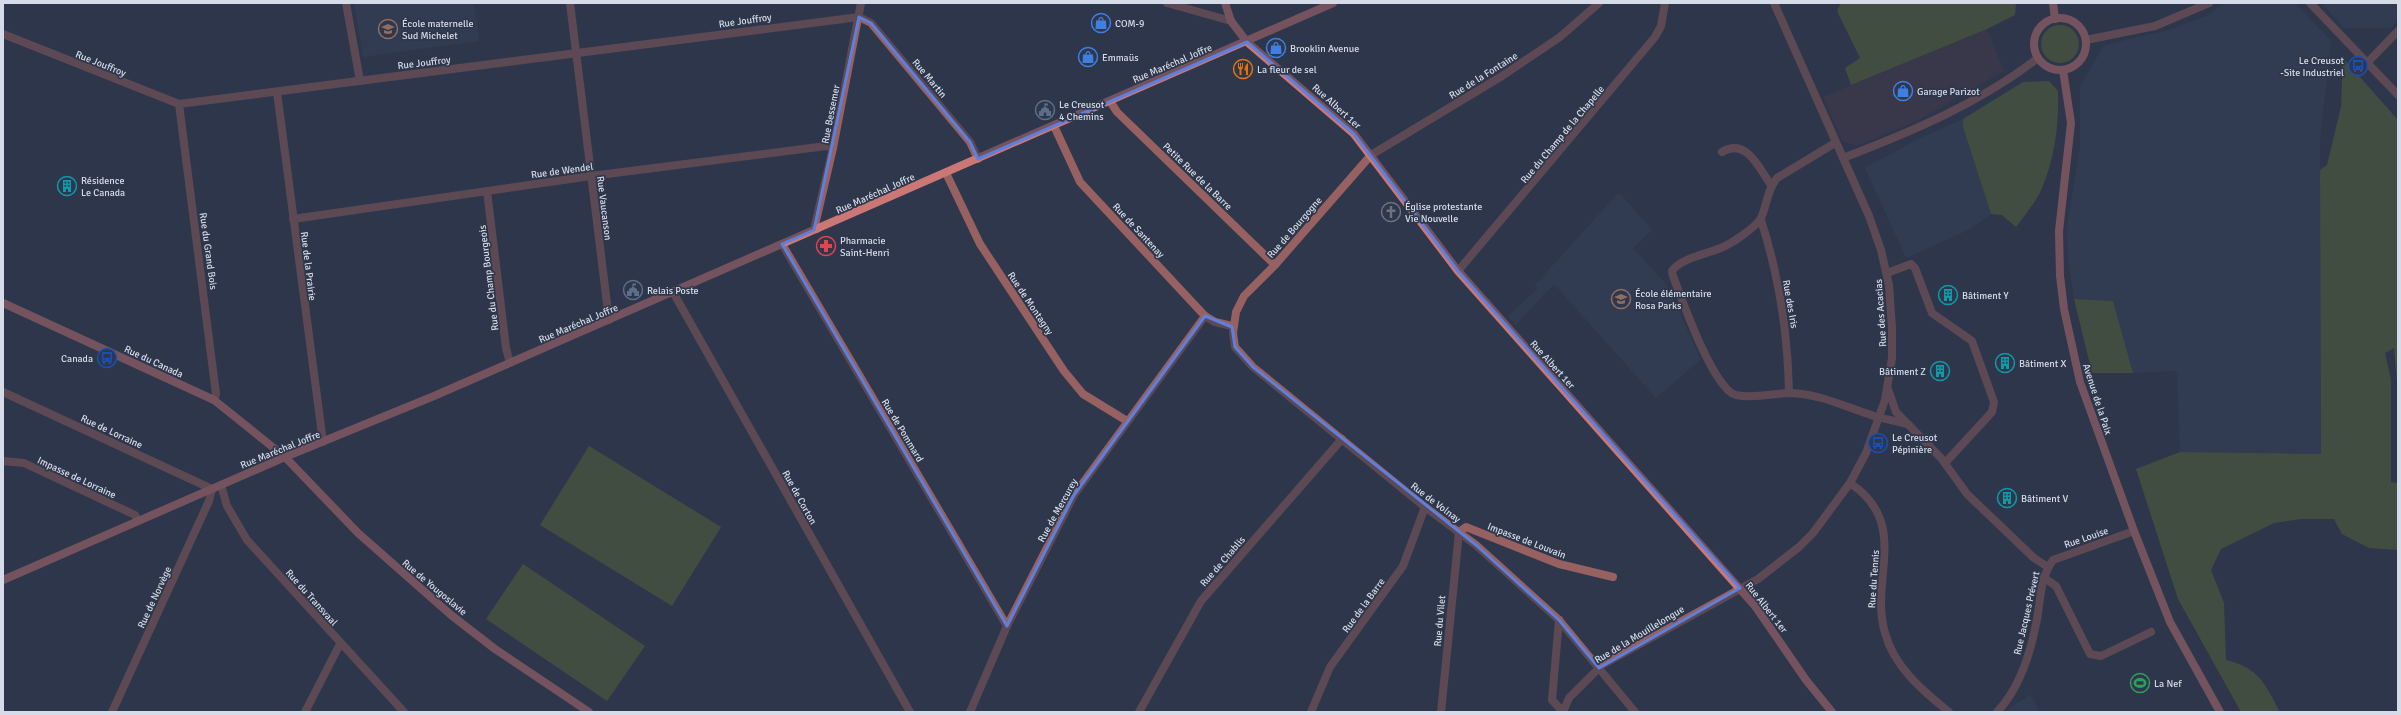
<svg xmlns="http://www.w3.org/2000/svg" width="2401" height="715" font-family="Signika,sans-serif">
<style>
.commercial{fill:#473a49}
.built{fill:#35415b}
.green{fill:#596836}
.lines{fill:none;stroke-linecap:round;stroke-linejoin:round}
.street{stroke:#966160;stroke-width:8}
.secondary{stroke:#ca7776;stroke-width:8}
.marked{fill:none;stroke:#5d7fde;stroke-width:3;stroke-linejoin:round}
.labels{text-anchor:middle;stroke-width:3.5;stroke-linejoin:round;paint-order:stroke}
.street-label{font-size:10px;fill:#d5dbe8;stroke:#2e374b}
.poi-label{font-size:10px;fill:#d5dbe8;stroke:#2e374b;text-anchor:start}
</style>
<rect width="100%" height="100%" fill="#2e374b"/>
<!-- commercial -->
<path class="commercial" d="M1987,29L2004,71L1919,120L1856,146L1842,140L1823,97Z"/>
<!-- built -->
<g class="built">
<path d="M354,3H474L479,41L363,57Z"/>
<path d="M2225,3H2295L2331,41L2320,141L2321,454L2180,452L2177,371L2133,373L2113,301L2074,299L2068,259L2067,226L2080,146V86L2104,45L2169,30L2206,16Z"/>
<path d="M2322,3H2398V19L2391,28H2344Z"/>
<path d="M1963,119V127L1991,214L1968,230L1906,258L1865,168L1918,139Z"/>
<path d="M1619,192L1652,230L1633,248L1666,284L1701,359L1656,398L1554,284L1516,325L1508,316L1538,288L1535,285Z"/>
<path d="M2030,695L2039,709L2038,712H2006L2011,707Z"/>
</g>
<!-- green -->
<g class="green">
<path d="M1841,3H2016L2015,15L1987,29L1851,85L1845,68L1860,58L1837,11Z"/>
<circle cx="2060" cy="44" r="19"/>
<path d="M2343,58L2398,120V394L2394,348L2385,353L2391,380V482L2398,483V550L2369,548L2342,534L2334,519H2301L2274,523L2221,549L2211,570L2224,603L2226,660C2259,668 2265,684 2280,712H2241L2178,599L2136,469L2180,452L2321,454L2320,170L2327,165L2341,107Z"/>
<path d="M2049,81L2058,91C2059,124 2055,157 2042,188C2036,202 2025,215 2016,227L2002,215L1991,214L1963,127V119L2023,82Z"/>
<path d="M2074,299L2113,301L2133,373H2092Z"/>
<path d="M589,446L721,527L672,606L540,525Z"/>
<path d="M523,564L645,646L607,701L486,619Z"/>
</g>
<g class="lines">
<!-- street -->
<g class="street">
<path d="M346,3L360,81"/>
<path d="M570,3L609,320"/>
<path d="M1167,3L1231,21"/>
<path d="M1599,3L1560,37L1502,76L1371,155L1275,265L1244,296L1236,312L1233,333L1235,347L1253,367L1425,507L1476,545L1559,620L1635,712"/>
<path d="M2310,3L2398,95"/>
<path d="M3,34L179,104L859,17L871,23L970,142L978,159"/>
<path d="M2086,40L2155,26L2209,3"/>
<path d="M2368,62L2398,31"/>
<path d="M277,92L323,442"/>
<path d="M1110,101L1117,112L1275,265"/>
<path d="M179,104L216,394L214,400"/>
<path d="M1054,126L1080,182L1205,316L1215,322L1232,326"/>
<path d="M1835,143L1777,178C1767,190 1767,205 1761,218C1757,226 1735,241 1727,245C1711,254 1681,257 1672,271L1673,276C1684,305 1708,373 1730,392C1740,401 1777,393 1790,393C1822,394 1847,408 1877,417C1888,420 1898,421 1909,425"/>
<path d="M1722,152C1746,137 1759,168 1771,185"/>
<path d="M1843,158C1911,132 1980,103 2038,58"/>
<path d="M946,173L980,244L1064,371L1083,394L1127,421"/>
<path d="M487,191L506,348L510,363"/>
<path d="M293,219L591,176L826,146L833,148"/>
<path d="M1761,220C1779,276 1788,334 1789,393"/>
<path d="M817,229L815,225L833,148L861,3"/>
<path d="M782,244L1007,626"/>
<path d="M1458,271L1655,37L1661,26L1665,3"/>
<path d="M1887,273L1911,264L1915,268L1932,313L1972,341L1994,402L1992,412L1945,463"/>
<path d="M673,292L910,712"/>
<path d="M1888,389L1896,412L1941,458L1967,494L2034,558L2048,567"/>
<path d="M3,392L212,489L209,501L112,712"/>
<path d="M3,461L24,463L135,515L138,521"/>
<path d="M1850,483C1911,524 1869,578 1885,633C1894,667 1923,691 1949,712"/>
<path d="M221,485L227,506L247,540L404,712"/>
<path d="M1459,532L1466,527L1559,564L1613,577"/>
<path d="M2043,577L2056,586L2090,654L2101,656L2151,632"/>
<path d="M1559,620L1552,700L1563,712L1569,698L1602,665L1758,579L1799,547L1813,533L1850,483L1866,453L1885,400L1892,358V328L1889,285L1881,250L1869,216L1774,3"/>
<path d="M305,712L340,644"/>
<path d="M970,712L1007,626L1074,495L1205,316"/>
<path d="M1139,712L1201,601L1342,439"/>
<path d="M1311,712L1330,667L1403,566L1425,507"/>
<path d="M1441,712L1459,532"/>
<path d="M1997,712C2020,688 2030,655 2036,624C2041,601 2039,580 2053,560L2134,531"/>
</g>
<!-- secondary -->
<g class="secondary">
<path d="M1225,3L1231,21L1247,42L1354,134L1458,271L1755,606L1806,680L1832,712"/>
<path d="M2053,3L2055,19"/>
<circle cx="2060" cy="44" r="26"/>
<path d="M2063,70L2071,123L2059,231L2060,276L2064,309L2080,382L2134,531L2170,622L2220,712"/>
<path d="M3,303L214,400L285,457L358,533L451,615L495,649L589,712"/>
<path d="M3,580L285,457L434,396L1333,3"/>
</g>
</g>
<!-- marked area -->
<path d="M0 0H2401V715H0ZM859,17L871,23L970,142L978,159L1247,42L1354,134L1458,271L1740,588L1599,668L1559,620L1476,545L1253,367L1235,347L1232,327L1205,316L1074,495L1007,626L782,244L814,230Z" fill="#2e374b" fill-opacity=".55" fill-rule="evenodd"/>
<path class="marked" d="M859,17L871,23L970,142L978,159L1247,42L1354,134L1458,271L1740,588L1599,668L1559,620L1476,545L1253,367L1235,347L1232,327L1205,316L1074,495L1007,626L782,244L814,230Z"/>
<!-- icons -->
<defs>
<symbol id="shop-ring" viewBox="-11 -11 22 22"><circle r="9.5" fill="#2e374b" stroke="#3f7fe0" stroke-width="1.5"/><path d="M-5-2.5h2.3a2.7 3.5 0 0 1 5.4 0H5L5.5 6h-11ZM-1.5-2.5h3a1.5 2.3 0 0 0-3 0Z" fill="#3f7fe0"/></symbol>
<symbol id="school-ring" viewBox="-11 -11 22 22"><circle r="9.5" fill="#2e374b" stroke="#8d6e63" stroke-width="1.5"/><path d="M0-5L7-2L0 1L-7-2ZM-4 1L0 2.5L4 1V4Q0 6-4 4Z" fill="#8d6e63"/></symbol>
<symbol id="bus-ring" viewBox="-11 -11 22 22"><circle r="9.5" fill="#2e374b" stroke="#1a4fb4" stroke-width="1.5"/><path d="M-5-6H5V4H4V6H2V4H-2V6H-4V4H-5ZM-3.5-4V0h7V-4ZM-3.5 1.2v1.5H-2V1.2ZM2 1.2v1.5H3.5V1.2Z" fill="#1a4fb4"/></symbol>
<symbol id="restaurant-ring" viewBox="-11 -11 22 22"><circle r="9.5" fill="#2e374b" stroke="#e8710a" stroke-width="1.5"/><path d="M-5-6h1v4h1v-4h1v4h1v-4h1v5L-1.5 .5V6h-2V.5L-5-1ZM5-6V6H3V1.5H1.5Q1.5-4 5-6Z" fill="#e8710a"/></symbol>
<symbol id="civic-ring" viewBox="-11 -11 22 22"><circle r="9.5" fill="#2e374b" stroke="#5c6f8a" stroke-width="1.5"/><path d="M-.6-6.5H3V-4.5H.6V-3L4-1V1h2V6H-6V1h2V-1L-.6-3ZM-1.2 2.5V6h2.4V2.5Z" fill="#5c6f8a"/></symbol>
<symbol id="building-ring" viewBox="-11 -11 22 22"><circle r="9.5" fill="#2e374b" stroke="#0f9aa8" stroke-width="1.5"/><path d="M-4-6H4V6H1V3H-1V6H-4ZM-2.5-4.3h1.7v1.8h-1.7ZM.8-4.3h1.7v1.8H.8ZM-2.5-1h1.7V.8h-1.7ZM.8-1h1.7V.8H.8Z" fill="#0f9aa8"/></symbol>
<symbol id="church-ring" viewBox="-11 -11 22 22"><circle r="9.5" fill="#2e374b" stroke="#6b7280" stroke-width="1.5"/><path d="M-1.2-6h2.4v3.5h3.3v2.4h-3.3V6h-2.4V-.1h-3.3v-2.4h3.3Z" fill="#6b7280"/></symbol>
<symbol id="pharmacy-ring" viewBox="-11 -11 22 22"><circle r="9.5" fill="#2e374b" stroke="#e0444e" stroke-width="1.5"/><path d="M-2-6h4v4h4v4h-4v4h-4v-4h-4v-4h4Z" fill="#e0444e"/></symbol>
<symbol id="stadium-ring" viewBox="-11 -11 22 22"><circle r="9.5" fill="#2e374b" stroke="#2e9e5b" stroke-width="1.5"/><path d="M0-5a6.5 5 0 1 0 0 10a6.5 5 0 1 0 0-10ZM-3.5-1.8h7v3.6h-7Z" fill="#2e9e5b"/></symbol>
</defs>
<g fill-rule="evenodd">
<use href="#shop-ring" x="1090" y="12" width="22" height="22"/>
<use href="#school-ring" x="377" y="18" width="22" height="22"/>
<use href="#shop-ring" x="1265" y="37" width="22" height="22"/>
<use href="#shop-ring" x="1077" y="46" width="22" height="22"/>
<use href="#bus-ring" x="2347" y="55" width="22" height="22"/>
<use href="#restaurant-ring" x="1232" y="58" width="22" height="22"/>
<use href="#shop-ring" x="1892" y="80" width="22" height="22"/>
<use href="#civic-ring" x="1034" y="99" width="22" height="22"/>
<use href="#building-ring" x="56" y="175" width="22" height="22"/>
<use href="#church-ring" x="1380" y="201" width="22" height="22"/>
<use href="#pharmacy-ring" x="815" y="235" width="22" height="22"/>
<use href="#civic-ring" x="622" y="279" width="22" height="22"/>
<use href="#building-ring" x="1937" y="284" width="22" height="22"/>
<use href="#school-ring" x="1610" y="288" width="22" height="22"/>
<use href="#bus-ring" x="96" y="347" width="22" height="22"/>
<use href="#building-ring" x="1994" y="352" width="22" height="22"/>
<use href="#building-ring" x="1929" y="360" width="22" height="22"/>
<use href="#bus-ring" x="1867" y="432" width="22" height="22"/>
<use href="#building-ring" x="1996" y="487" width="22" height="22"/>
<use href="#stadium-ring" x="2129" y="672" width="22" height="22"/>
</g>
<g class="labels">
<!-- street labels -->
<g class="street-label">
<text transform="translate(745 20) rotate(-8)" y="4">Rue Jouffroy</text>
<text transform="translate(424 62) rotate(-7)" y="4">Rue Jouffroy</text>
<text transform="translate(101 63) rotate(22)" y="4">Rue Jouffroy</text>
<text transform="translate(1172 63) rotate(-23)" y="4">Rue Maréchal Joffre</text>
<text transform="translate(1483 75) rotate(-32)" y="4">Rue de la Fontaine</text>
<text transform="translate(930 78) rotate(50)" y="4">Rue Martin</text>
<text transform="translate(1337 106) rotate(42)" y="4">Rue Albert 1er</text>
<text transform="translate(830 114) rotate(-79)" y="4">Rue Bessemer</text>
<text transform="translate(1562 134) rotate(-50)" y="4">Rue du Champ de la Chapelle</text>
<text transform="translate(562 170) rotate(-8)" y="4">Rue de Wendel</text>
<text transform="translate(1198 176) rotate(44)" y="4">Petite Rue de la Barre</text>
<text transform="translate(875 193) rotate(-24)" y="4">Rue Maréchal Joffre</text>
<text transform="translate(605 208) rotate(83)" y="4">Rue Vaucanson</text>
<text transform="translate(1294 227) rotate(-49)" y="4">Rue de Bourgogne</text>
<text transform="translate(1139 230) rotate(47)" y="4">Rue de Santenay</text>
<text transform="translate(209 251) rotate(82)" y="4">Rue du Grand Bois</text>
<text transform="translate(309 266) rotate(83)" y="4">Rue de la Prairie</text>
<text transform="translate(488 278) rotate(-97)" y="4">Rue du Champ Bourgeois</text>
<text transform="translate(1031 303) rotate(56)" y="4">Rue de Montagny</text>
<text transform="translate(1791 304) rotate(80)" y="4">Rue des Iris</text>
<text transform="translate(1880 313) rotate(-94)" y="4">Rue des Acacias</text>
<text transform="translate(578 323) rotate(-23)" y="4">Rue Maréchal Joffre</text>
<text transform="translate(154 361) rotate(25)" y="4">Rue du Canada</text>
<text transform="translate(1553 364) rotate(48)" y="4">Rue Albert 1er</text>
<text transform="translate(2098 399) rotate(72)" y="4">Avenue de la Paix</text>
<text transform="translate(903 430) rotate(59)" y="4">Rue de Pommard</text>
<text transform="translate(112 431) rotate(25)" y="4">Rue de Lorraine</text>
<text transform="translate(280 449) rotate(-22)" y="4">Rue Maréchal Joffre</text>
<text transform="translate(77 477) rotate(25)" y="4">Impasse de Lorraine</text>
<text transform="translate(800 497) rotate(61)" y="4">Rue de Corton</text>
<text transform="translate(1436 502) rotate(37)" y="4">Rue de Volnay</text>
<text transform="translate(1057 510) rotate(-61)" y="4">Rue de Mercurey</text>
<text transform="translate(2086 537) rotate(-19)" y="4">Rue Louise</text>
<text transform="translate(1527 540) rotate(21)" y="4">Impasse de Louvain</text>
<text transform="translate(1222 561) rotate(-49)" y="4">Rue de Chablis</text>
<text transform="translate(1873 579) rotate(-86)" y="4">Rue du Tennis</text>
<text transform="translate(435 587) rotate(40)" y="4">Rue de Yougoslavie</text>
<text transform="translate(154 597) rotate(-65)" y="4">Rue de Norvège</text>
<text transform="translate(312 597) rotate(48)" y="4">Rue du Transvaal</text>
<text transform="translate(1363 605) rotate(-54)" y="4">Rue de la Barre</text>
<text transform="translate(1767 607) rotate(52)" y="4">Rue Albert 1er</text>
<text transform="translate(2026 613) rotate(-77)" y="4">Rue Jacques Prévert</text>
<text transform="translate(1439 621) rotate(-85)" y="4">Rue du Vilet</text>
<text transform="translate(1639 634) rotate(-31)" y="4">Rue de la Mouillelongue</text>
</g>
<!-- poi labels -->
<g class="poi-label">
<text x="402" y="27">École maternelle<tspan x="402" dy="12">Sud Michelet</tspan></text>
<text x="1115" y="27">COM-9</text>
<text x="1290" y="52">Brooklin Avenue</text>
<text x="1102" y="61">Emmaüs</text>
<text x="2344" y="64" text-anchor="end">Le Creusot<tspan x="2344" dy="12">-Site Industriel</tspan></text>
<text x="1257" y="73">La fleur de sel</text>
<text x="1917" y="95">Garage Parizot</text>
<text x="1059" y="108">Le Creusot<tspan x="1059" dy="12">4 Chemins</tspan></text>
<text x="81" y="184">Résidence<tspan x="81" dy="12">Le Canada</tspan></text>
<text x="1405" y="210">Église protestante<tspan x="1405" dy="12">Vie Nouvelle</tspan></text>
<text x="840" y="244">Pharmacie<tspan x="840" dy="12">Saint-Henri</tspan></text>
<text x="647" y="294">Relais Poste</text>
<text x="1635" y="297">École élémentaire<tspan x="1635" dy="12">Rosa Parks</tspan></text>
<text x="1962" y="299">Bâtiment Y</text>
<text x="93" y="362" text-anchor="end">Canada</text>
<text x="2019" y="367">Bâtiment X</text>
<text x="1926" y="375" text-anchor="end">Bâtiment Z</text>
<text x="1892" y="441">Le Creusot<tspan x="1892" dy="12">Pépinière</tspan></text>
<text x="2021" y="502">Bâtiment V</text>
<text x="2154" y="687">La Nef</text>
</g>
</g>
<!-- border -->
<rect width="2401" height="715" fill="none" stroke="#d5dbe8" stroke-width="8"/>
</svg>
